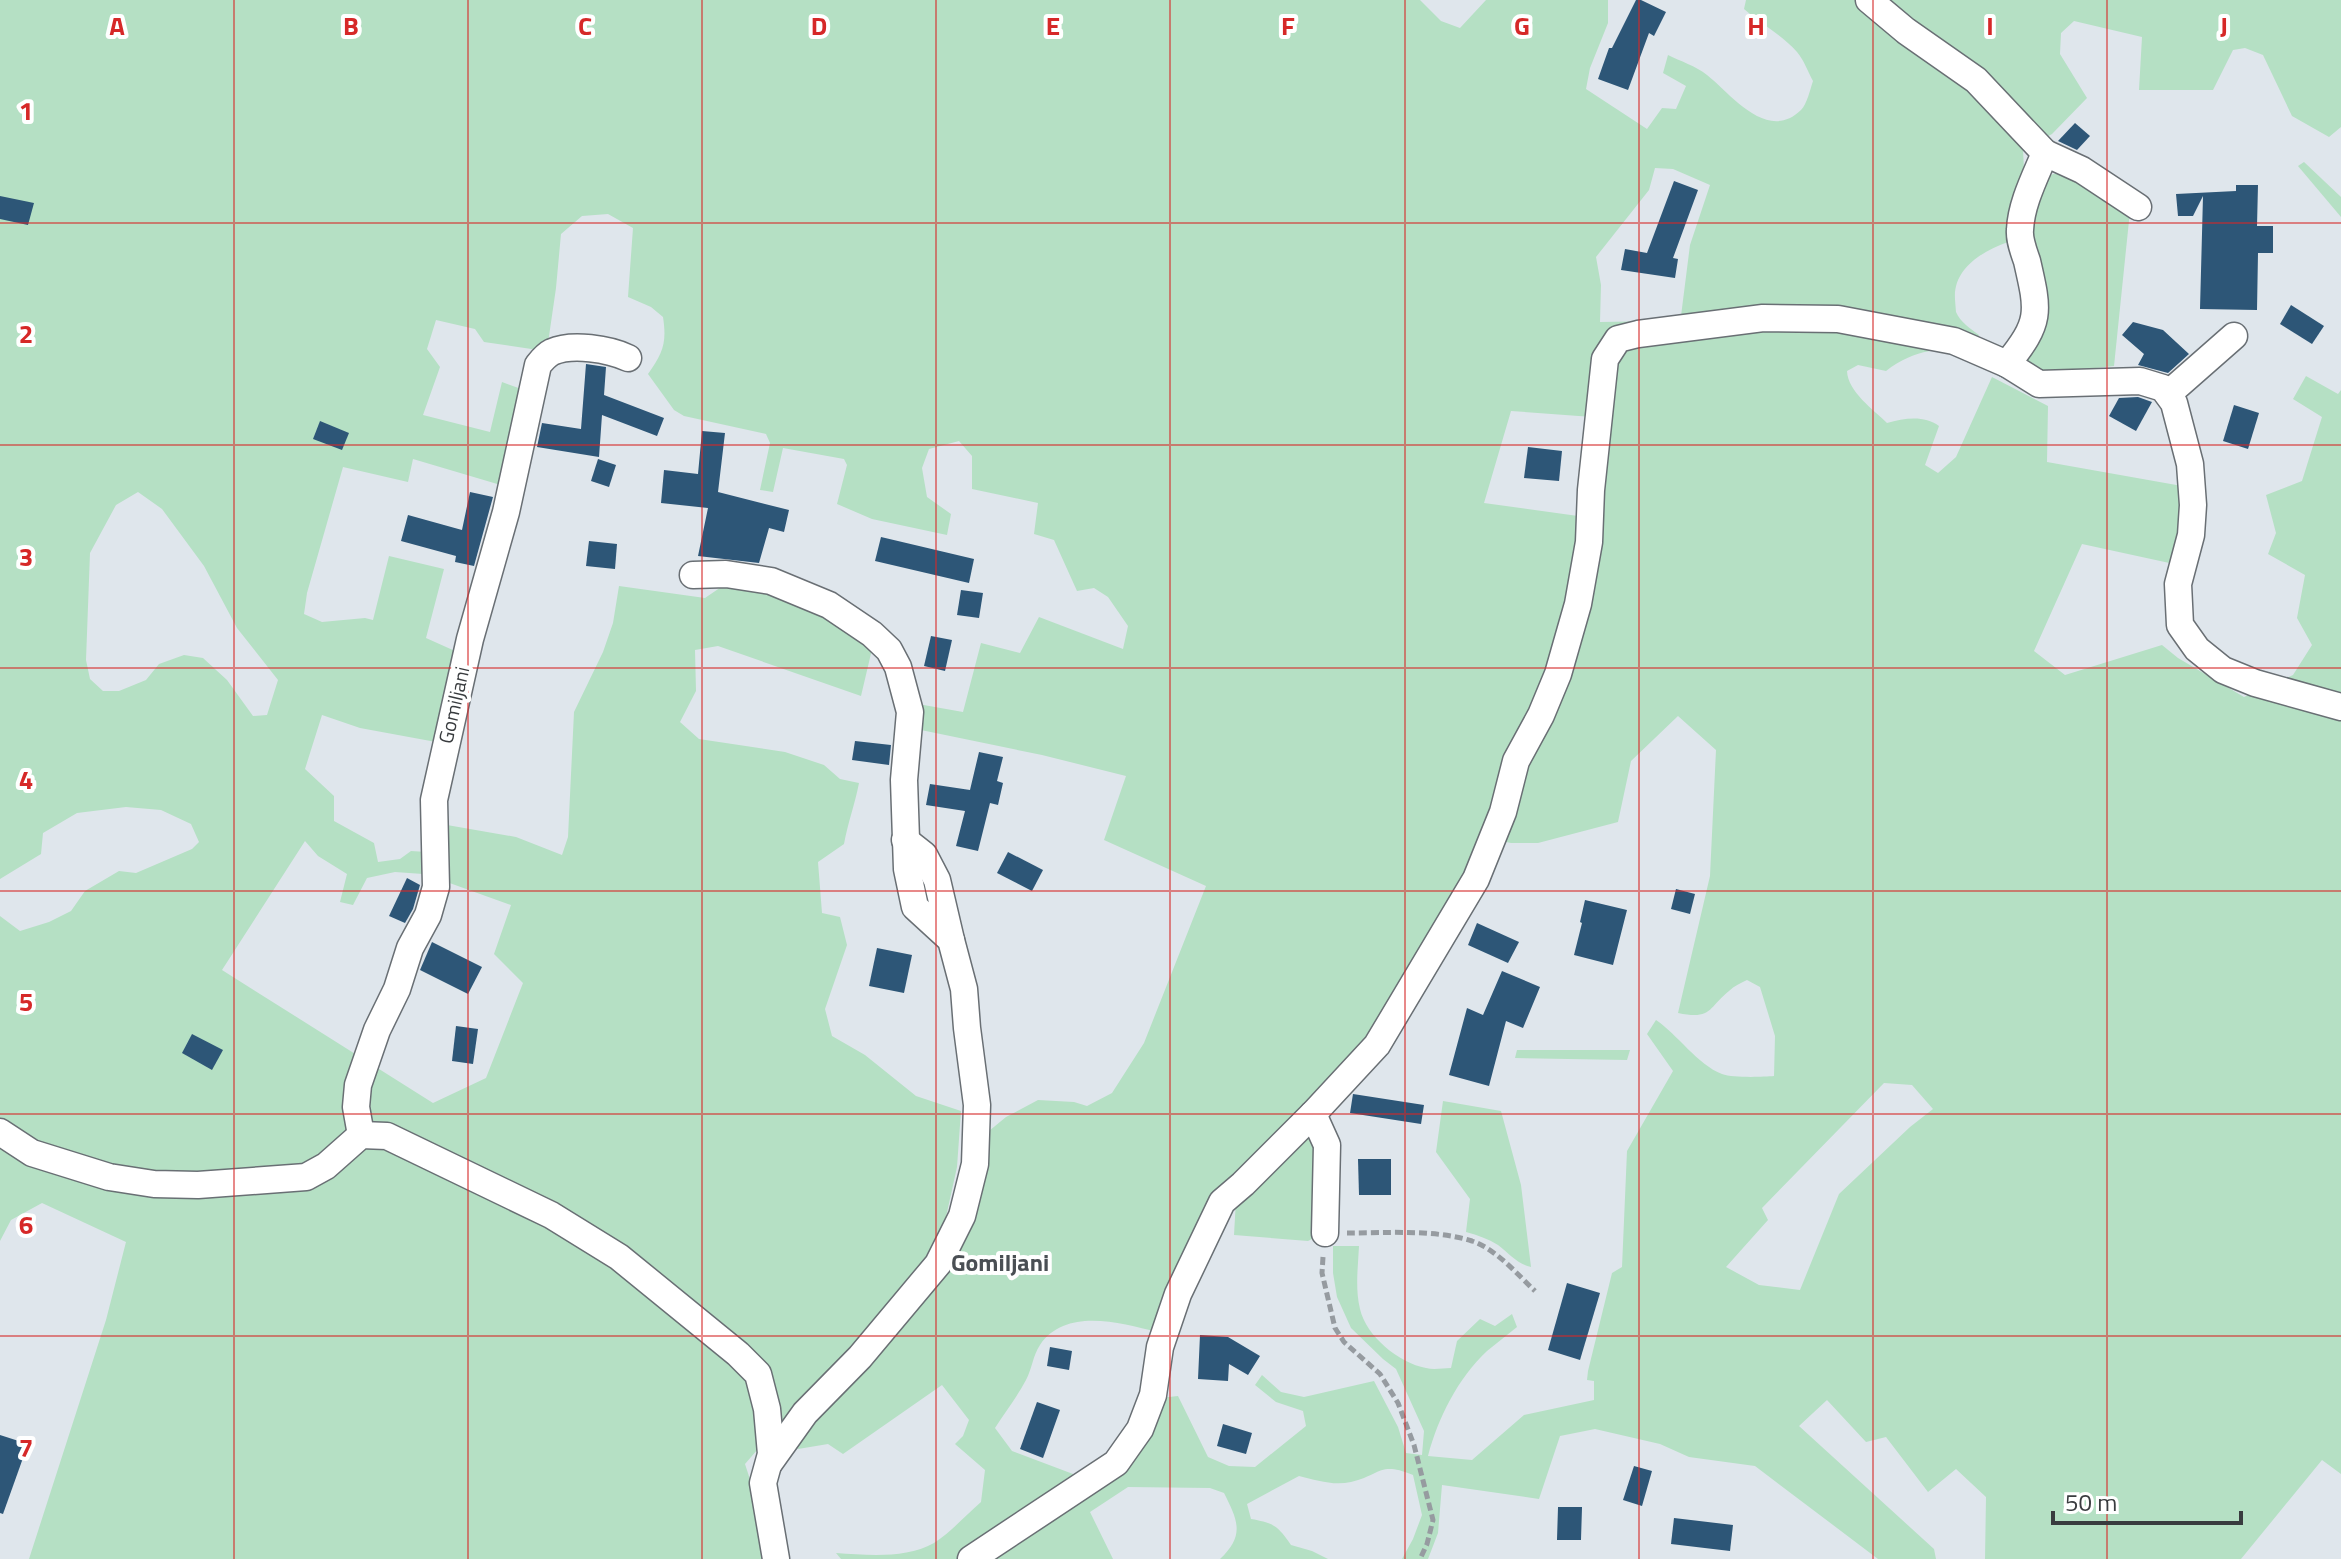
<svg xmlns="http://www.w3.org/2000/svg" width="2341" height="1559" font-family="'Titillium Web',sans-serif">
<style>
.green{fill:#b5e0c4;fill-rule:evenodd}
.building{fill:#2d5677}
.lines{fill:none;stroke-linecap:round;stroke-linejoin:round}
.minor-casing{stroke:#696f74;stroke-width:29}
.path{stroke:#969ba0;stroke-width:5;stroke-dasharray:8 4;stroke-linecap:butt}
.minor{stroke:#fff;stroke-width:26}
.grid{fill:none;stroke:#d62828;stroke-width:2;stroke-opacity:0.55}
.labels{text-anchor:middle;stroke-width:8;stroke-linejoin:round;paint-order:stroke}
.street-label{font-size:20px;fill:#393c3f;stroke:#fff}
.quarter-label{font-size:24px;font-weight:bold;fill:#4a4f54;stroke:#fff}
.grid-label{font-size:26px;text-anchor:middle;font-weight:bold;fill:#d62828;stroke:#fff;stroke-width:8;stroke-linejoin:round;paint-order:stroke}
</style>
<rect width="100%" height="100%" fill="#dfe6ec"/>
<!-- green -->
<g class="green">
<path d="M0,0H1420L1441,21L1460,28L1486,0H1608V23L1590,68L1586,89L1647,129L1662,108L1676,109L1686,86L1663,73L1668,55C1680,61 1696,66 1707,75C1731,94 1767,143 1801,110C1807,104 1810,90 1813,81C1808,72 1804,60 1797,52C1782,35 1761,24 1744,9L1746,0H2341V127L2329,137L2292,116L2263,55L2245,48L2233,50L2213,90H2139L2142,37L2074,21L2061,33L2060,54L2087,98L2052,134L2023,150L2024,169L2010,205L2007,227L2008,242C1983,251 1953,268 1955,299C1955,300 1956,311 1956,312C1960,322 1971,329 1979,335L1976,344C1939,351 1917,347 1886,371L1858,365L1847,371C1848,392 1873,409 1887,423C1905,418 1924,415 1939,426L1925,465L1938,473L1956,457L1992,377L2048,406L2047,462L2182,486L2183,518L2174,564L2082,544L2034,651L2065,675L2162,645L2178,658L2244,697L2293,675L2312,645L2297,618L2305,575L2268,554L2276,533L2266,495L2302,481L2322,417L2293,399L2306,376L2338,394L2341,390V1474L2322,1460L2241,1559H1985L1986,1497L1956,1469L1928,1492L1886,1437L1866,1442L1827,1400L1799,1426L1934,1549L1936,1559H1878L1755,1466L1689,1457L1660,1444L1595,1429L1560,1436L1539,1499L1442,1485L1438,1533L1428,1559H1402L1413,1539L1422,1515L1413,1475C1379,1461 1381,1475 1351,1482C1333,1486 1316,1480 1299,1476L1247,1504L1251,1519C1274,1523 1278,1526 1291,1545L1312,1551L1328,1559H1220C1245,1535 1238,1521 1224,1493L1210,1488L1128,1487L1090,1512L1113,1559H986L1056,1515L1060,1516L1119,1472L1160,1398L1178,1396L1208,1457L1229,1466L1255,1467L1306,1426L1303,1411L1276,1402L1255,1385L1262,1375L1281,1392L1304,1397L1374,1381L1398,1427L1406,1453L1422,1455L1424,1431L1396,1369L1383,1359L1351,1328L1337,1297L1333,1273V1246H1359C1358,1267 1355,1288 1360,1309C1366,1336 1399,1363 1426,1368C1434,1370 1443,1368 1451,1368L1457,1341L1480,1319L1495,1326L1512,1314L1517,1327C1507,1335 1497,1343 1487,1351C1458,1378 1438,1418 1428,1456L1472,1460L1524,1415L1594,1400V1381L1587,1380L1588,1371L1612,1273L1622,1267L1627,1151L1673,1071L1647,1034L1656,1020C1677,1034 1698,1065 1722,1074C1733,1078 1762,1077 1774,1076L1775,1036L1760,987L1747,980C1741,983 1734,986 1729,991C1708,1008 1712,1020 1678,1013L1710,876L1716,750L1678,716L1631,761L1618,822L1538,843H1511L1482,837L1467,877L1368,1039L1284,1126L1157,1332C1120,1323 1066,1307 1040,1345C1033,1355 1032,1369 1026,1380C1017,1397 1005,1412 995,1428L1012,1451L1081,1477L960,1559H841L836,1553C868,1555 905,1559 934,1543C951,1532 966,1515 981,1502L985,1470L955,1444L963,1436L969,1420L942,1385L843,1454L828,1444L798,1449L776,1428L745,1464L759,1507L765,1559H29L106,1320L126,1242L42,1203L11,1220L0,1241V916L20,931L49,922L71,911L85,891L119,871L136,873L192,849L199,842L191,824L161,810L126,807L77,813L43,833L41,854L0,879ZM1655,168L1673,169L1710,185L1690,245L1681,316L1660,321L1600,322L1601,285L1596,257L1649,190ZM608,214L633,228L628,297L651,307L663,317C667,343 663,353 648,374L674,410L684,416L766,434L770,443L760,490L773,492L783,448L844,459L847,465L837,504L872,519L947,535L951,514L927,497L922,468L929,449L959,441L972,456V489L1038,503L1034,534L1054,540L1077,591L1094,588L1108,597L1128,626L1123,649L1039,617L1020,653L981,643L963,712L918,704L921,730L1042,755L1126,776L1104,840L1206,886L1144,1043L1112,1093L1087,1106L1074,1102L1038,1100L1006,1117L989,1131L944,1226L957,1167L961,1111L916,1096L865,1055L832,1036L825,1009L847,945L840,917L822,913L818,862L844,844C848,822 855,804 859,783L840,779L824,765L785,752L699,739L680,722L696,691L695,650L718,646L861,696L873,645L822,615L764,589L727,583L705,598L619,586L613,623L603,652L574,712L568,837L562,855L516,837L447,825L444,881L511,905L494,954L523,983L486,1078L433,1103L222,970L305,841L318,856L347,874L340,902L353,905L367,878L395,872L423,874L427,852L411,851L400,859L378,862L374,843L334,821V796L305,769L322,715L360,728L436,742L455,651L426,638L444,569L389,556L373,620L365,618L322,622L304,614L307,593L343,467L408,482L413,459L504,486L524,390L502,382L490,432L423,415L440,367L427,349L436,320L475,329L484,342L538,350L548,343L556,288L561,234L582,216ZM1511,411L1606,418L1578,516L1484,503ZM138,492L162,509L204,566L237,628L278,680L267,715L253,716L227,680L203,658L184,655L159,664L146,680L119,691H103L90,679L86,660L90,553L116,505ZM1884,1083L1912,1085L1933,1109L1910,1127L1839,1194L1800,1290L1759,1285L1726,1267L1768,1220L1762,1208Z"/>
<path d="M2304,162L2341,197V217L2298,166Z"/>
<path d="M2064,173L2130,211L2114,366L2049,373L2023,363L2031,225L2044,180L2053,174Z"/>
<path d="M1517,1050H1630L1627,1060L1515,1058Z"/>
<path d="M1443,1101L1501,1111L1521,1185L1531,1267C1517,1264 1510,1254 1498,1245C1488,1239 1478,1235 1466,1232L1470,1199L1436,1152Z"/>
<path d="M1304,1130L1318,1146L1316,1237L1308,1241L1234,1235L1236,1200Z"/>
</g>
<!-- building -->
<g class="building">
<path d="M1636,0H1641L1666,12L1654,36L1649,33L1628,90L1598,79L1609,48H1612Z"/>
<path d="M2075,123L2090,136L2077,150L2058,141Z"/>
<path d="M1674,181L1698,190L1673,258L1678,259L1675,278L1621,270L1625,249L1647,253Z"/>
<path d="M2236,185H2258L2257,226H2273V253H2258L2257,310L2200,309L2203,196L2193,216H2178L2176,194L2236,191Z"/>
<path d="M0,196L34,203L28,225L0,219Z"/>
<path d="M2291,305L2324,326L2312,344L2280,324Z"/>
<path d="M2133,322L2163,330L2189,354L2168,373L2138,365L2144,354L2122,335Z"/>
<path d="M586,364L606,367L604,395L664,418L657,436L602,415L599,457L537,447L542,423L581,429Z"/>
<path d="M2138,397L2152,402L2136,431L2109,416L2119,398Z"/>
<path d="M2234,405L2259,413L2248,449L2223,441Z"/>
<path d="M320,421L349,433L342,450L313,439Z"/>
<path d="M702,431L725,433L718,492L789,510L784,532L769,528L759,563L698,556L708,508L661,503L664,470L698,474Z"/>
<path d="M1528,447L1562,451L1559,481L1524,478Z"/>
<path d="M598,459L616,465L609,487L591,481Z"/>
<path d="M470,492L493,497L474,566L455,562L456,556L401,541L408,515L462,530Z"/>
<path d="M881,537L974,559L969,583L875,561Z"/>
<path d="M589,541L617,544L615,569L586,566Z"/>
<path d="M961,590L983,593L979,618L957,615Z"/>
<path d="M931,636L952,640L945,671L924,666Z"/>
<path d="M855,741L891,745L889,765L852,760Z"/>
<path d="M979,752L1003,757L997,781L1003,783L998,805L990,803L978,851L956,846L965,811L926,805L930,784L970,790Z"/>
<path d="M1008,852L1043,870L1032,891L997,873Z"/>
<path d="M407,878L420,885L413,909L405,923L389,916Z"/>
<path d="M1676,889L1695,894L1690,914L1671,909Z"/>
<path d="M1585,900L1627,910L1613,965L1574,955L1582,923L1580,922Z"/>
<path d="M1477,923L1519,942L1508,963L1468,945Z"/>
<path d="M432,942L482,967L468,994L420,970Z"/>
<path d="M877,948L912,955L904,993L869,986Z"/>
<path d="M1502,971L1540,987L1523,1028L1506,1021L1489,1086L1449,1075L1467,1008L1483,1015Z"/>
<path d="M456,1026L478,1029L473,1064L452,1061Z"/>
<path d="M192,1034L223,1050L212,1070L182,1053Z"/>
<path d="M1353,1094L1424,1105L1421,1124L1350,1113Z"/>
<path d="M1358,1159H1391V1195H1359Z"/>
<path d="M1567,1283L1600,1293L1580,1360L1548,1350Z"/>
<path d="M1200,1335L1228,1337L1260,1356L1248,1375L1229,1364L1228,1381L1198,1379Z"/>
<path d="M1050,1347L1072,1351L1069,1370L1047,1366Z"/>
<path d="M1037,1402L1060,1410L1043,1458L1020,1449Z"/>
<path d="M1223,1424L1252,1433L1246,1454L1217,1446Z"/>
<path d="M0,1435L28,1444L3,1514L0,1513Z"/>
<path d="M1634,1466L1652,1471L1642,1506L1623,1500Z"/>
<path d="M1558,1507H1582L1581,1540H1557Z"/>
<path d="M1674,1518L1733,1525L1730,1551L1671,1544Z"/>
</g>
<g class="lines">
<defs>
<g id="minor">
<path d="M1869,0L1906,31L1976,80L2045,153C2035,177 2021,204 2020,230C2019,240 2024,252 2027,261C2039,313 2041,322 2007,364L2039,384L2140,381L2163,388L2174,403L2190,464L2193,505L2191,535L2178,584L2180,625L2197,649L2223,670L2255,683L2341,707"/>
<path d="M2045,153L2082,170L2138,207"/>
<path d="M2168,394L2234,336"/>
<path d="M693,575L726,574L771,581L829,605L872,634L889,650L898,667L910,712L904,780L907,869L915,907L951,940L964,989L967,1028L977,1105L975,1164L962,1216L938,1264L860,1357L805,1413L770,1462"/>
<path d="M905,840L924,855L937,880L951,940"/>
<path d="M1313,1114L1327,1145L1325,1233"/>
<path d="M0,1132L32,1153L109,1177L154,1184L198,1185L306,1177L326,1166L361,1135L387,1136L551,1215L619,1257L738,1354L758,1374L767,1409L771,1454L763,1483L776,1559"/>
<path d="M361,1135L356,1107L358,1085L377,1030L397,989L410,948L428,915L436,887L434,800L470,639L506,512L538,365C542,360 546,355 552,352C572,343 609,349 628,358"/>
<path d="M971,1559L1116,1463L1140,1429L1153,1395L1160,1347L1178,1294L1222,1202L1243,1184L1313,1114L1377,1045L1476,879L1503,812L1516,761L1541,715L1558,674L1578,604L1589,542L1591,490L1605,359L1618,339L1638,334L1763,318L1838,319L1954,341L2007,364"/>
</g>
</defs>
<!-- minor casing -->
<use href="#minor" class="minor-casing"/>
<!-- path -->
<g class="path">
<path d="M1347,1233C1387,1233 1433,1229 1472,1241C1496,1249 1517,1274 1535,1291"/>
<path d="M1323,1257L1322,1273L1335,1328L1344,1342L1380,1374L1398,1403L1414,1445L1433,1520L1427,1544L1420,1559"/>
</g>
<!-- minor -->
<use href="#minor" class="minor"/>
</g>
<!-- grid -->
<path class="grid" d="M234,0V1559M468,0V1559M702,0V1559M936,0V1559M1170,0V1559M1405,0V1559M1639,0V1559M1873,0V1559M2107,0V1559M0,223H2341M0,445H2341M0,668H2341M0,891H2341M0,1114H2341M0,1336H2341"/>
<g class="labels">
<!-- street labels -->
<g class="street-label">
<text transform="translate(454 705) rotate(-77)" y="7">Gomiljani</text>
</g>
<!-- quarter labels -->
<g class="quarter-label">
<text x="1000" y="1271">Gomiljani</text>
</g>
</g>
<g class="grid-label">
<text x="117" y="35">A</text>
<text x="351" y="35">B</text>
<text x="585" y="35">C</text>
<text x="819" y="35">D</text>
<text x="1053" y="35">E</text>
<text x="1288" y="35">F</text>
<text x="1522" y="35">G</text>
<text x="1756" y="35">H</text>
<text x="1990" y="35">I</text>
<text x="2224" y="35">J</text>
<text x="26" y="120">1</text>
<text x="26" y="343">2</text>
<text x="26" y="566">3</text>
<text x="26" y="789">4</text>
<text x="26" y="1011">5</text>
<text x="26" y="1234">6</text>
<text x="26" y="1457">7</text>
</g>
<!-- scale -->
<path d="M2053 1511v12h188v-12" fill="none" stroke="#393c3f" stroke-width="4"/>
<text x="2065" y="1511" font-size="24" fill="#393c3f" stroke="#ffffff" stroke-width="6" paint-order="stroke">50 m</text>
</svg>
